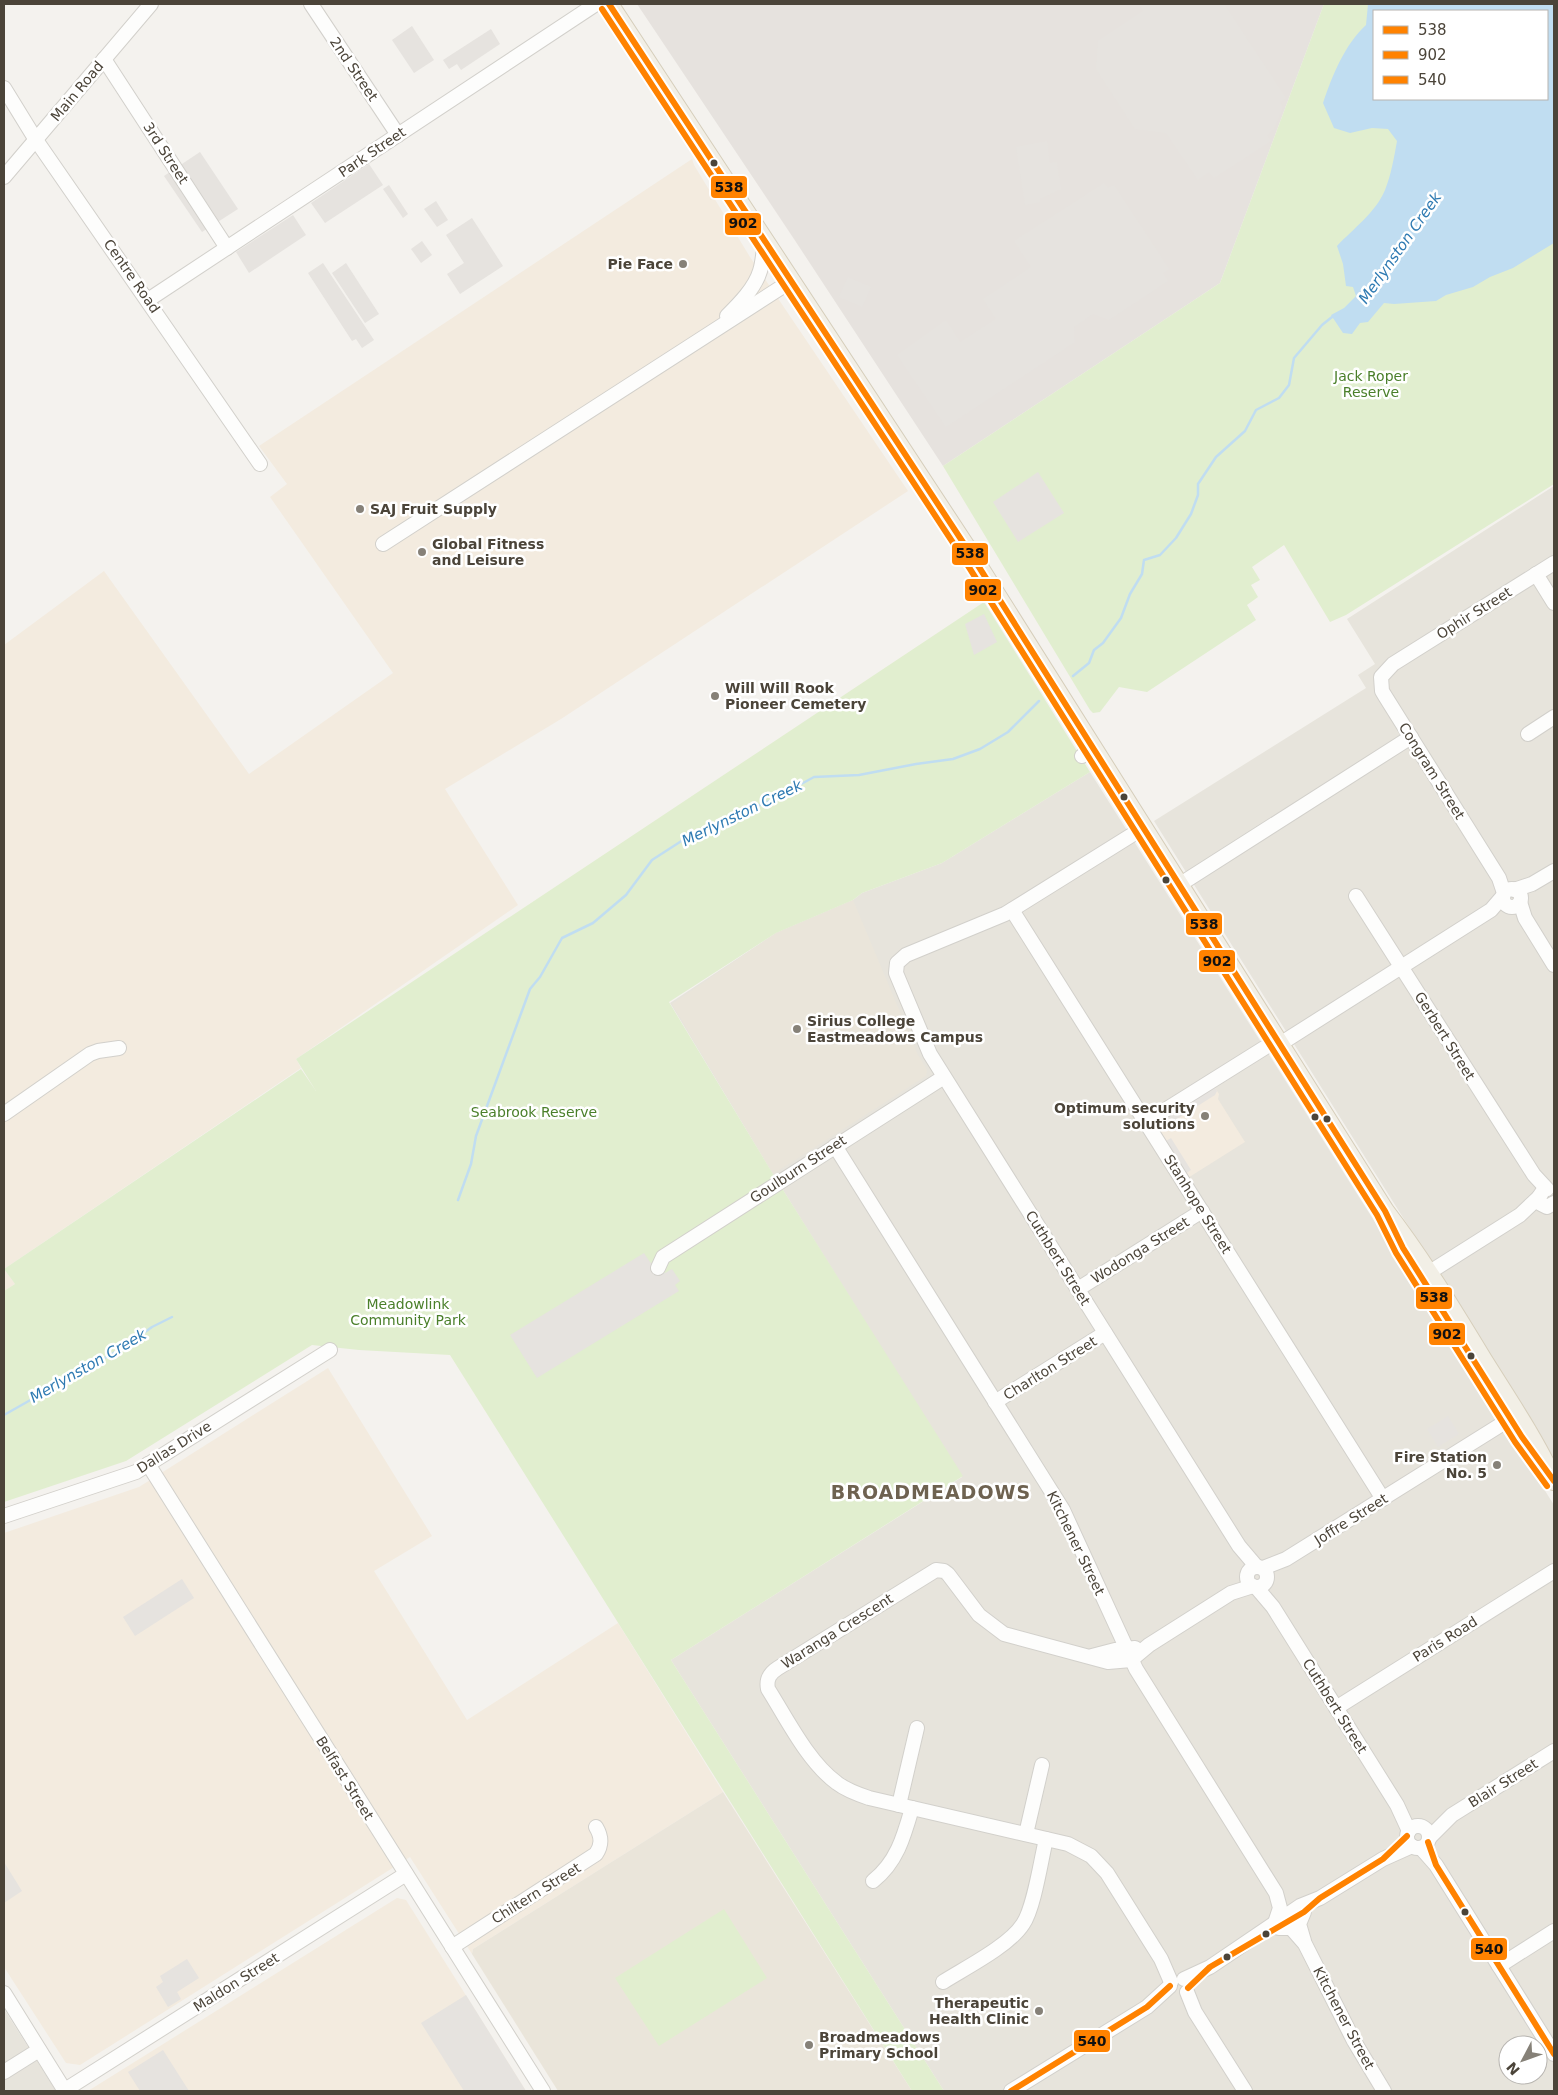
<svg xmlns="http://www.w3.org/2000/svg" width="1558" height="2095" font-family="'DejaVu Sans',sans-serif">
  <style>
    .residential { fill: #e7e4dc; fill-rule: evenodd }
    .commercial { fill: #f3ebdf }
    .industrial { fill: #e6e2de }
    .education { fill: #eae5da }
    .green { fill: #e1eecf; fill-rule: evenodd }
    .parking { fill: #e6e3df }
    .water { fill: #c0ddf1; fill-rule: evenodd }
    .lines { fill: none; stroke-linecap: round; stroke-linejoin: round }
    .stream { stroke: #c0ddf1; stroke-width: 2.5 }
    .minor-casing { stroke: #d2d0cb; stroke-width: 16 }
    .major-casing { stroke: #d6cebb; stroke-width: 20 }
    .minor { stroke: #fdfdfc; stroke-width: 14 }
    .major { stroke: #f2efe6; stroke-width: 18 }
    .bus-1-casing { stroke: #fff; stroke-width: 10 }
    .bus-2-casing { stroke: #fff; stroke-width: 10 }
    .bus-3-casing { stroke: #fff; stroke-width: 10 }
    .bus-1 { stroke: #ff8200; stroke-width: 6 }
    .bus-2 { stroke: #ff8200; stroke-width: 6 }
    .bus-3 { stroke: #ff8200; stroke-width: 6 }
    .bus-dot { fill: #4b4439; stroke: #fff; stroke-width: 2 }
    .poi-dot { fill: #868178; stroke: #fff; stroke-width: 2 }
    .labels { text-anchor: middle; stroke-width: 5; stroke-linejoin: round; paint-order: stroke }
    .street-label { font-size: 14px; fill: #4b4439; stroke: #fff }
    .poi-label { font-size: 14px; font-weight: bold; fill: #4b4439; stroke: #fff; text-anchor: start }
    .park-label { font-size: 14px; fill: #4a7f2a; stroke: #fff }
    .water-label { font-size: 15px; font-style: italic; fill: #2e7ab2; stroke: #fff }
    .district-label { font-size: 19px; font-weight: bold; letter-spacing: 1px; fill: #6e6250; stroke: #fff }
    .line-badge { stroke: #fff; stroke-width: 2 }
    .pale-badge-label { font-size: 14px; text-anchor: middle; font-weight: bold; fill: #111 }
  </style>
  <rect width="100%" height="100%" fill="#f4f2ee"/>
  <g class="residential">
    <polygon points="1554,486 1554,1458 1154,821 1366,688 1358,675 1375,664 1347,619"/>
    <path d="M1090 772 1554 1505V2091H944L671 1660 962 1477 773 1174 670 1003 776 933 853 900 862 893 942 863ZM1508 2045H1538V2075H1508Z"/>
    <polygon points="4,2009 56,2091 4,2091"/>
  </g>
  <g class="commercial">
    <polygon points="692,159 694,165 750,257 908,491 561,719 445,789 518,905 296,1059 301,1068 4,1269 15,1284 4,1291 4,645 104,571 249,774 393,673 270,497 287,484 259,446"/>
    <polygon points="1211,1081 1219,1094 1218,1099 1245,1142 1183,1181 1146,1122"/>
    <polygon points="328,1368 432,1536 374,1571 467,1720 618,1623 723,1792 473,1949 472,1954 410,1857 80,2065 66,2063 4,1967 4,1533 139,1487"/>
    <polygon points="397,1898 406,1900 526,2091 88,2091"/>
  </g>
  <polygon class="industrial" points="637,4 1324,4 1220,283 943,466 794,239"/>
  <g class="education">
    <polygon points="853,900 918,1055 927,1070 926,1076 773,1174 672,1004 776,933"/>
    <polygon points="723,1792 912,2091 558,2091 472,1954 473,1949"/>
  </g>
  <g class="green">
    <path d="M1324 4H1554V484L1346 615 1330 622 1284 545 1252 567 1260 580 1251 585 1258 597 1247 605 1256 620 1147 692 1119 687 1100 712 1093 713 1090 710 943 466 1220 283ZM1374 11H1547V99H1374Z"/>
    <polygon points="984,602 1090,772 942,863 862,893 853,900 776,933 669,1002 773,1174 963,1476 671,1660 944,2091 912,2091 450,1355 359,1350 312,1345 126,1461 4,1502 4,1291 15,1284 4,1269 301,1069 316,1091 296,1059"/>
    <polygon points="724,1909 767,1978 659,2046 615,1978"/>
  </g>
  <g class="parking">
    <polygon points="1139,4 1224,4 1286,98 1280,102 1283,107 1274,129 1267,135 1271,141 1214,178 1209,172 1198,180 1166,133 1135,129 1096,69 1098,41 1143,11"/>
    <polygon points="412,26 434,60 414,73 392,40"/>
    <polygon points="491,29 500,44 461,70 457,64 449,69 443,60"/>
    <polygon points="1047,141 1050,163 1057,162 1061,189 1040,199 1041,202 1025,205 1016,147"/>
    <polygon points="200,152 238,209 202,232 164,176"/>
    <polygon points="369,164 383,185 325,223 311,203"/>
    <polygon points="1104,183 1108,188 1114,185 1169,269 1163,273 1168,281 1109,320 1093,314 1074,327 1075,342 946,427 897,355 946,320 960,342 996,319 983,299 1031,267 1014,241"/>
    <polygon points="389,185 408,214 403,218 383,189"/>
    <polygon points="436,201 448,220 437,227 424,209"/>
    <polygon points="293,215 306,235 249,273 236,252"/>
    <polygon points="472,218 503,266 460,294 447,274 464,263 446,235"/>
    <polygon points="422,241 432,255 421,263 411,249"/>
    <polygon points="323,263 374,340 362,348 356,339 352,341 308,273"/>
    <polygon points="346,263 379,314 365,323 332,273"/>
    <polygon points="848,277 871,287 862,307 839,297"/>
    <polygon points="1038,472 1064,513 1018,542 993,502"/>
    <polygon points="984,614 997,642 974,655 965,624"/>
    <polygon points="1214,1086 1217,1091 1215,1095 1169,1124 1165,1117"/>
    <polygon points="1171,1138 1191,1170 1185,1174 1164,1142"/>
    <polygon points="644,1253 650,1262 665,1273 672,1269 680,1281 675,1285 679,1291 537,1378 510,1335"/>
    <polygon points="1448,1416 1459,1434 1438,1447 1427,1429"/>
    <polygon points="182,1579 194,1598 135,1636 123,1617"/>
    <polygon points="4,1862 22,1891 4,1903"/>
    <polygon points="187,1959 199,1978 177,1992 181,1999 168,2007 156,1987 163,1982 160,1976"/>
    <polygon points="466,1995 526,2091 464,2091 421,2023"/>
    <polygon points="163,2050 189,2091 140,2091 128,2072"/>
  </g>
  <path class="water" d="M1368 4H1554V243L1513 268 1490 277 1473 287 1446 295 1436 301 1394 304 1384 303 1368 322 1360 323 1352 334 1343 333 1331 315 1344 308 1356 296 1353 287 1346 286 1343 264 1337 246C1353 229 1376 212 1385 190 1391 175 1394 158 1397 141L1388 129 1372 128 1350 133 1334 128 1323 103C1332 76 1345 44 1366 25ZM1374 11H1547V99H1374Z"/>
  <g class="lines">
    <g class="stream">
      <polyline points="1073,676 1089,663 1094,650 1103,643 1121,618 1130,594 1142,574 1144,560 1160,555 1176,538 1191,514 1198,495 1198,484 1216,457 1245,431 1256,410 1279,398 1289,385 1294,358 1322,325 1332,317 1335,317"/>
      <polyline points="458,1200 471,1164 476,1136 530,989 540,977 562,938 593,923 626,895 652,860 697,831 772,800 814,777 859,775 916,764 953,759 980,749 1008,732 1039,701"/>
      <polyline points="4,1415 124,1347 152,1327 172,1317"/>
    </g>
    <defs>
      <g id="minor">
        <polyline points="311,4 398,135"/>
        <polyline points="104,59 227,248"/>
        <polyline points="4,88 36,140 260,464"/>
        <polyline points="4,177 151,4"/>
        <polyline points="148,300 596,4"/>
        <path d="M727 316C739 304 755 288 760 271 763 262 763 252 765 242"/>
        <polyline points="383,544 791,281"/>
        <polyline points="1536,574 1554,603"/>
        <polyline points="1528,734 1554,717"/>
        <polyline points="1082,756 1094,749"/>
        <polyline points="1143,828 1005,914 906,955 897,963 896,973 930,1054 1239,1546 1256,1566"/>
        <polyline points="1179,885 1411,737"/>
        <circle cx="1512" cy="898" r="9"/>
        <polyline points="1514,890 1532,884 1554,871"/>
        <polyline points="1504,893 1499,878 1385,696 1382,691 1381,677 1393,664 1554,563"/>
        <polyline points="1356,896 1534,1175 1547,1189"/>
        <polyline points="1520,902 1525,918 1554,965"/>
        <polyline points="1012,910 1383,1499"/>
        <polyline points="1280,1044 1491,910 1503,896"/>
        <polyline points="4,1114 90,1054 98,1051 119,1048"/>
        <polyline points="1146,1122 1277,1040"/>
        <polyline points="835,1146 1063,1510 1136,1669 1276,1893 1280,1908 1275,1923"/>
        <polyline points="1543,1191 1539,1197 1541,1204 1547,1207 1554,1203"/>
        <polyline points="658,1268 663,1257 944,1077"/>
        <polyline points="1422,1277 1520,1215 1539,1197"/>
        <polyline points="1078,1289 1202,1211"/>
        <polyline points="995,1402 1105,1333"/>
        <polyline points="148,1464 543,2091"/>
        <polyline points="4,1516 136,1472 330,1350"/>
        <circle cx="1257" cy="1577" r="10"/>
        <polyline points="1263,1568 1286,1559 1518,1414"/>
        <polyline points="1256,1587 1273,1607 1397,1805 1409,1831"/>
        <polyline points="1092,1656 1115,1650 1135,1648"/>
        <polyline points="1336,1708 1554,1571"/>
        <polyline points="899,1805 917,1728"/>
        <circle cx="1418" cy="1837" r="11"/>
        <polyline points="1026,1834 1042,1765"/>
        <polyline points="1429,1838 1452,1815 1554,1751"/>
        <polyline points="1421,1848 1436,1865 1554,2054"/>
        <path d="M873 1881C897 1862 904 1836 912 1808"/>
        <polyline points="1279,1928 1291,1928 1305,1944 1354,2041 1384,2091"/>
        <polyline points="1304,1941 1299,1924 1304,1912"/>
        <path d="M452 1947 596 1854C602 1845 602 1837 596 1827"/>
        <polyline points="1499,1966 1554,1931"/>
        <polyline points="1184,1979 1210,1967 1300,1906 1320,1898 1383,1859 1412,1846"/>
        <path d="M943 1982C965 1968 1009 1946 1023 1924 1034 1908 1041 1860 1046 1839"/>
        <path d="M1171 1982 1161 1959 1107 1873 1091 1856 1068 1844 869 1798C857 1794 846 1790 837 1783 808 1762 787 1719 768 1689 766 1679 770 1673 778 1668L936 1570 944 1571 948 1574 979 1615 1004 1634 1108 1662 1131 1660 1149 1645 1231 1593 1253 1586"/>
        <polyline points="1187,1992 1195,2012 1245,2091"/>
        <polyline points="4,1993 65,2091"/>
        <polyline points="4,2072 39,2050"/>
        <polyline points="65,2090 406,1874"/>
        <polyline points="1011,2091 1147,2007 1170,1986"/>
      </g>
      <path id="major" d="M609 4 972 556 1385 1211C1421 1258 1452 1309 1483 1360 1508 1400 1534 1438 1554 1481"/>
    </defs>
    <use href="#minor" class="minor-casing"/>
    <use href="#major" class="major-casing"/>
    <use href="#minor" class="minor"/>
    <use href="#major" class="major"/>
    <defs>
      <polyline id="bus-1" points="609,4 972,556 1385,1211 1403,1248 1522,1437 1554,1481"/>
      <polyline id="bus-2" points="602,9 965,561 1377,1215 1396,1253 1515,1442 1547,1486"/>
      <g id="bus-3">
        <polyline points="1428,1842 1436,1865 1554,2054"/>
        <polyline points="1188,1988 1210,1967 1304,1912 1320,1898 1383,1859 1407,1836"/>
        <polyline points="1011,2091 1147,2007 1170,1986"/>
      </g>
    </defs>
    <use href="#bus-1" class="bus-1-casing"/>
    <use href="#bus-2" class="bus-2-casing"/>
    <use href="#bus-3" class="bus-3-casing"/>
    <use href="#bus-1" class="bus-1"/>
    <use href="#bus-2" class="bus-2"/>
    <use href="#bus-3" class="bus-3"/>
  </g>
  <g class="bus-dot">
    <circle cx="714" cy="163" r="4.5"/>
    <circle cx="1124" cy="797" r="4.5"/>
    <circle cx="1166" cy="880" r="4.5"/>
    <circle cx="1315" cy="1117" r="4.5"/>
    <circle cx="1327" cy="1119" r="4.5"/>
    <circle cx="1471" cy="1356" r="4.5"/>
    <circle cx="1465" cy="1912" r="4.5"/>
    <circle cx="1266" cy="1934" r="4.5"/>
    <circle cx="1227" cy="1957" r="4.5"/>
  </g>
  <g class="poi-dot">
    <circle cx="683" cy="264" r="5"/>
    <circle cx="360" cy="509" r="5"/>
    <circle cx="422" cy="552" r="5"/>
    <circle cx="715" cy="696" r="5"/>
    <circle cx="797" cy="1029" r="5"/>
    <circle cx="1205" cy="1116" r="5"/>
    <circle cx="1497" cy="1465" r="5"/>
    <circle cx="1039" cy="2011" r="5"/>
    <circle cx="809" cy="2045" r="5"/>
  </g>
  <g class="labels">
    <g class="street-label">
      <text transform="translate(354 69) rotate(56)" y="5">2nd Street</text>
      <text transform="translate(77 91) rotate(-50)" y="5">Main Road</text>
      <text transform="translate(372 152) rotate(-34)" y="5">Park Street</text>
      <text transform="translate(166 153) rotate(57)" y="5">3rd Street</text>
      <text transform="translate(132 276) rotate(55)" y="5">Centre Road</text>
      <text transform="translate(1474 613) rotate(-32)" y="5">Ophir Street</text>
      <text transform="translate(1432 771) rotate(58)" y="5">Congram Street</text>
      <text transform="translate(1445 1036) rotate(58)" y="5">Gerbert Street</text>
      <text transform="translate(798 1169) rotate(-33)" y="5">Goulburn Street</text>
      <text transform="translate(1198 1204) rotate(58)" y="5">Stanhope Street</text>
      <text transform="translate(1140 1250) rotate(-32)" y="5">Wodonga Street</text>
      <text transform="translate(1058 1258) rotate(58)" y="5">Cuthbert Street</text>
      <text transform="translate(1050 1368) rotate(-32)" y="5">Charlton Street</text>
      <text transform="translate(174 1447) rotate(-32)" y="5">Dallas Drive</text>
      <text transform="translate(1351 1519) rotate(-32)" y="5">Joffre Street</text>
      <text transform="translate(1076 1543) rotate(64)" y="5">Kitchener Street</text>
      <text transform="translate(837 1631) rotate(-32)" y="5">Waranga Crescent</text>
      <text transform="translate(1445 1639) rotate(-32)" y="5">Paris Road</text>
      <text transform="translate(1335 1706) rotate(58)" y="5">Cuthbert Street</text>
      <text transform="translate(345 1778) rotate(58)" y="5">Belfast Street</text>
      <text transform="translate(1503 1783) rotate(-32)" y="5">Blair Street</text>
      <text transform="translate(536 1893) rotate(-32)" y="5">Chiltern Street</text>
      <text transform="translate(236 1982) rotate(-32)" y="5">Maldon Street</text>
      <text transform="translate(1344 2018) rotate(62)" y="5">Kitchener Street</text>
    </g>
    <g class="poi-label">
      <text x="673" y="269" text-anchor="end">Pie Face</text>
      <text x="370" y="514">SAJ Fruit Supply</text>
      <text x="432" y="549">Global Fitness<tspan x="432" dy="16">and Leisure</tspan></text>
      <text x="725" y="693">Will Will Rook<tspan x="725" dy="16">Pioneer Cemetery</tspan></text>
      <text x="807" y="1026">Sirius College<tspan x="807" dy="16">Eastmeadows Campus</tspan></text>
      <text x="1195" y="1113" text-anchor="end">Optimum security<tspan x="1195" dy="16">solutions</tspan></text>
      <text x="1487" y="1462" text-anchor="end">Fire Station<tspan x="1487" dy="16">No. 5</tspan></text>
      <text x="1029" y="2008" text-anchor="end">Therapeutic<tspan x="1029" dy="16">Health Clinic</tspan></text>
      <text x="819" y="2042">Broadmeadows<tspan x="819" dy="16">Primary School</tspan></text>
    </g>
    <g class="park-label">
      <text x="1371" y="381">Jack Roper<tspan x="1371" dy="16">Reserve</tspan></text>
      <text x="534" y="1117">Seabrook Reserve</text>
      <text x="408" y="1309">Meadowlink<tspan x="408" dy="16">Community Park</tspan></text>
    </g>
    <g class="water-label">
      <text transform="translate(1400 248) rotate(-55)" y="5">Merlynston Creek</text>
      <text transform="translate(742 813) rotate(-26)" y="5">Merlynston Creek</text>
      <text transform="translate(88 1366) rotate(-30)" y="5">Merlynston Creek</text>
    </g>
    <g class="district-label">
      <text x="931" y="1499">BROADMEADOWS</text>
    </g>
  </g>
  <g class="line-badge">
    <rect x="710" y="175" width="38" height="24" rx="5" fill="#ff8200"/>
    <rect x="724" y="212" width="38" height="24" rx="5" fill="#ff8200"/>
    <rect x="951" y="542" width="38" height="24" rx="5" fill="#ff8200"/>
    <rect x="964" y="578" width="38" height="24" rx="5" fill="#ff8200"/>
    <rect x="1185" y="912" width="38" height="24" rx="5" fill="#ff8200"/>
    <rect x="1198" y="949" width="38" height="24" rx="5" fill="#ff8200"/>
    <rect x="1415" y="1286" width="38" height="24" rx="5" fill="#ff8200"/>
    <rect x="1428" y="1322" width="38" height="24" rx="5" fill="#ff8200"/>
    <rect x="1470" y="1937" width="38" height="24" rx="5" fill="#ff8200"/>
    <rect x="1073" y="2029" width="38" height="24" rx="5" fill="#ff8200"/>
  </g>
  <g class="pale-badge-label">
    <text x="729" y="192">538</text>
    <text x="743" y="228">902</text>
    <text x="970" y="558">538</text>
    <text x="983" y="595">902</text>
    <text x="1204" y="929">538</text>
    <text x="1217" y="966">902</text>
    <text x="1434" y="1302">538</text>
    <text x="1447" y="1339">902</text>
    <text x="1489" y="1954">540</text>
    <text x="1092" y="2046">540</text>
  </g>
  <rect width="1558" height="2095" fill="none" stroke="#4b4439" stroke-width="10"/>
  <rect x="1373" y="10" width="175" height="90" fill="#ffffff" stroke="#b7b4b0"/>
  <rect x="1383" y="26" width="25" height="8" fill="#ff8200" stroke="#b7b4b0"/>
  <text x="1418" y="35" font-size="15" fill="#4b4439">538</text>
  <rect x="1383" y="51" width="25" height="8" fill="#ff8200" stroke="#b7b4b0"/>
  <text x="1418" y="60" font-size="15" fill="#4b4439">902</text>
  <rect x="1383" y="76" width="25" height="8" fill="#ff8200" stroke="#b7b4b0"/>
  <text x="1418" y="85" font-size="15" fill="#4b4439">540</text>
  <g transform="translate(1523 2060) rotate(229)"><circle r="24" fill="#ffffff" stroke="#b7b4b0"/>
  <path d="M0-4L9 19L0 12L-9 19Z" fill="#868178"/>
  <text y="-8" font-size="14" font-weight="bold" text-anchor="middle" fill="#4b4439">N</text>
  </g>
</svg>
